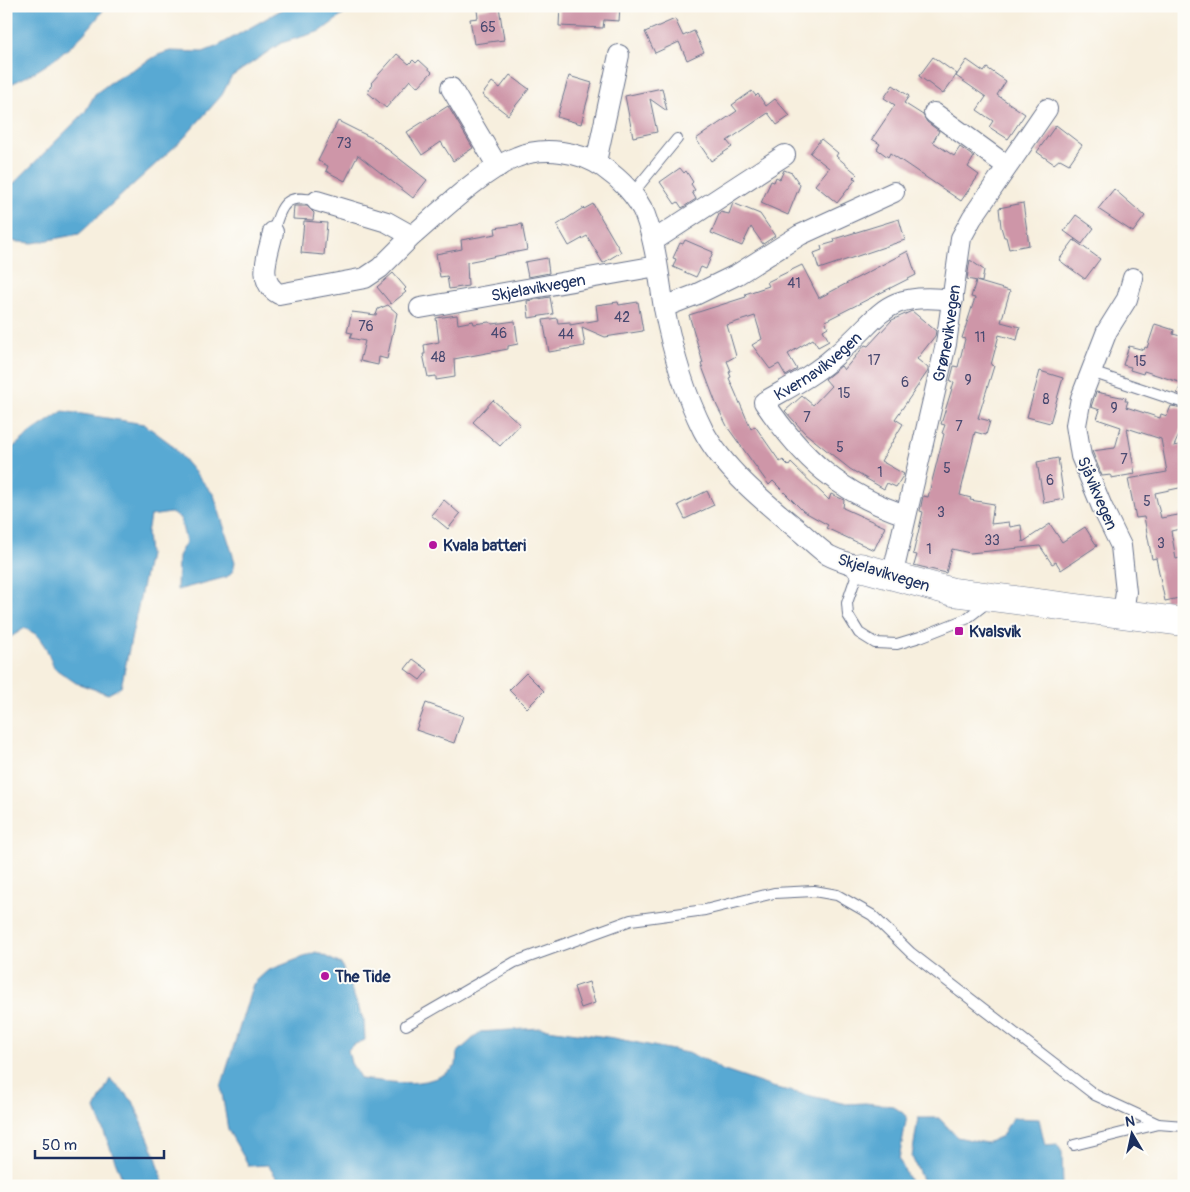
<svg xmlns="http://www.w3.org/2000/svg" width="1190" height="1192" font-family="Pangolin,sans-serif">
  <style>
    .water { fill: #59a9d3; stroke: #3a6c98 }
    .building { fill: #ce96a8 }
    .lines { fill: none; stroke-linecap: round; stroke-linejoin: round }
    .service-casing { stroke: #68728b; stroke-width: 12 }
    .minor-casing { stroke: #68728b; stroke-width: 22 }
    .secondary-casing { stroke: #68728b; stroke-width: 29 }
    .service { stroke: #fff; stroke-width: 10 }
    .minor { stroke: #fff; stroke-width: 20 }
    .secondary { stroke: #fff; stroke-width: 28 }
    .poi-dot { fill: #b5179e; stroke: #fdfcf7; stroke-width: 2 }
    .labels { text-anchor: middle; stroke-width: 4; stroke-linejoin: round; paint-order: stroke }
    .number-label { font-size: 14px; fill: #484970 }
    .street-label { font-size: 16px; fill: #1b2f5e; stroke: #fdfcf7 }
    .poi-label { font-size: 16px; font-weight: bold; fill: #1b2f5e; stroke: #fdfcf7; text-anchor: start }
  </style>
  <rect width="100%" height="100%" fill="#fdfcf7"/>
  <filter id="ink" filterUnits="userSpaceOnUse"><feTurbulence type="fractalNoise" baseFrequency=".02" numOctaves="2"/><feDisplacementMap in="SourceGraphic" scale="10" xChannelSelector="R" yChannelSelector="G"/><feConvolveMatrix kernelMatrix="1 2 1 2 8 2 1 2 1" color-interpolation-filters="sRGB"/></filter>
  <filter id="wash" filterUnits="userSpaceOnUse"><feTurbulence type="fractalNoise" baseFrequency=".0096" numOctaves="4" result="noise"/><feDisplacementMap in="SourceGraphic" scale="20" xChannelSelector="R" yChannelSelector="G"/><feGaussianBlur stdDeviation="1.12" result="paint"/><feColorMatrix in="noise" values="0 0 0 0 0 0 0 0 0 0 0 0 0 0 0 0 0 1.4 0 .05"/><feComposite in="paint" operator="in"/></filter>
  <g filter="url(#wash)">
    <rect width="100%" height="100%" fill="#f7efde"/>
    <g class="water">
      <path d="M6 6H106C81 43 47 69 6 86Z"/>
      <polygon points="288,6 355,6 321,31 281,43 231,77 222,95 182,140 79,234 33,243 8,241 6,191 85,112 95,94 111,82 158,55 170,51 203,52 218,46"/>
      <polygon points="63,411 144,424 171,444 214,495 235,562 233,571 227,577 177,590 178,556 186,542 180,518 171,513 150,516 147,533 149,555 121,687 108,694 76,683 54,668 46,648 37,635 25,628 6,640 6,453 33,431"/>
      <path d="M316 952 341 964 364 1021 365 1040 353 1045 348 1050 351 1063 361 1079C394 1082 429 1090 456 1066L457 1053 480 1032 540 1028 614 1038 687 1053 708 1061 722 1070 772 1087 846 1104 865 1103 893 1106 907 1116 899 1159 912 1186H282L268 1165 249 1166 228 1130 221 1087 253 984 267 971Z"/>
      <polygon points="110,1079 133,1101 156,1157 164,1186 125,1186 95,1109"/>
      <polygon points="918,1118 939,1118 957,1137 986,1143 1002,1136 1012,1118 1039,1119 1045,1145 1057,1144 1062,1152 1063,1186 925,1186 912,1157"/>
    </g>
    <g id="blocks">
      <g class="building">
        <polygon points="499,6 504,40 474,44 470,19 478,18 477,10"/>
        <polygon points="560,6 620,6 619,21 604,20 603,28 559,26"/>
        <polygon points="675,19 683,36 694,31 704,52 687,60 679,42 655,53 645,32"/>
        <polygon points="397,54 409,64 413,60 416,63 419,60 432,72 418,87 410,80 386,108 367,92 373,85 371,83"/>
        <polygon points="933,57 957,74 943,94 919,76"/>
        <polygon points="967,60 984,72 987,68 1006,81 997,95 1025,114 1008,139 989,127 993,121 977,110 986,97 956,76"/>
        <polygon points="510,75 529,89 508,115 482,95 492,82 500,88"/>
        <polygon points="569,76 592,83 581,124 557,117"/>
        <polygon points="893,85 909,96 904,103 923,115 927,122 939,131 933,142 954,156 960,147 974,157 968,167 979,175 961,201 890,153 888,157 877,149 880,144 872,139 895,105 884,98"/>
        <polygon points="662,88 667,111 650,99 657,132 633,137 625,96"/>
        <polygon points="752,91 756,96 758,94 766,106 775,99 790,116 777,125 768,113 727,141 732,147 711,161 696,139 737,111 732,105"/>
        <polygon points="448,106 473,148 453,161 441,142 422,155 407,132"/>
        <polygon points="338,121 374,139 427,180 413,198 358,155 345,181 326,171 328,166 318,161"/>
        <polygon points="1056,125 1082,145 1069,164 1060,159 1054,164 1037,152"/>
        <polygon points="821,139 838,153 836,156 857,174 853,178 856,179 837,203 815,185 829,168 810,153"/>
        <polygon points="680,168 684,173 686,171 693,182 691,184 695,190 692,192 696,199 682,208 678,202 675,204 660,182"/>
        <polygon points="784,170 792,173 800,185 788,215 761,203 771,181 774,182 776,177 780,179"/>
        <polygon points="1114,189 1145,216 1133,232 1098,209"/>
        <polygon points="733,203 760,214 775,236 763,244 751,227 742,246 711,233 720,212 729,214"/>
        <polygon points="1023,203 1029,245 1009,249 1006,237 1004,237 1001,227 999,208"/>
        <polygon points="593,204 621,252 603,263 587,236 569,246 557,225 583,208 584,209"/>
        <polygon points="294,206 307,206 314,213 313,220 293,219"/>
        <polygon points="1076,215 1094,228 1082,244 1064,231"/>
        <polygon points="899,219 905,240 819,269 814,253 822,250 821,246 835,242 834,239"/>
        <polygon points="304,221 327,223 324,255 301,253"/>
        <polygon points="522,224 527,250 467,262 468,286 449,289 447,276 440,277 436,254 462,249 461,240 496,234 495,228"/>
        <polygon points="685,240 713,252 706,269 701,267 696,277 673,267 676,259 673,258 680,243 683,244"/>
        <polygon points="1074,240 1100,259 1085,279 1059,260"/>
        <polygon points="908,251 916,275 825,321 828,327 823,330 829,341 818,347 813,339 788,354 797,369 786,376 779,364 770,369 752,345 762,339 755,316 727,325 736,356 727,361 731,371 729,372 731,377 729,378 751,429 755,426 780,462 783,460 789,466 791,463 829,500 831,494 844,500 843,508 885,527 874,550 826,528 828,525 803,511 773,481 769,485 728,428 717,406 701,364 703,363 689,315 746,297 745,294 769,286 767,282 802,265 819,298"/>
        <polygon points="547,258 549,273 528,277 525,262"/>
        <polygon points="970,260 984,270 982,282 967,279"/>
        <polygon points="393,273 406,288 404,290 406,292 391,304 377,287"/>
        <polygon points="976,281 1010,291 1001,322 1020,327 1017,340 999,335 991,365 994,366 978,418 990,421 986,435 975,432 960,495 971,498 970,500 994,504 991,524 1009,522 1010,527 1021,525 1023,542 1050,524 1062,542 1085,527 1097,546 1061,570 1056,562 1052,564 1040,546 970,553 952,549 946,573 914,565 917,555 913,554 923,512 920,511 923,496 928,497 944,434 942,433 945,425 941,424 954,382 950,381 954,366 958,367 965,339 962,338 975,298 971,297"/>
        <polygon points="550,297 553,314 529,318 527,301"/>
        <polygon points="618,302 619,305 638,302 643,331 605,337 582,327 585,346 549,352 543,320 557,318 558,323 570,322 570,325 598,320 596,305"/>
        <polygon points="388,305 397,313 387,359 379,357 378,365 360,361 365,341 350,338 352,333 347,332 352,312 376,315 378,309"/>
        <polygon points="912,311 936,331 935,336 917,359 928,368 928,371 895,419 903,424 881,461 904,474 896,487 887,483 884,489 850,469 805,433 785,411 802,396 813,405 831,386 825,379 841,366 844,370 865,345 868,346 892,320"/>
        <polygon points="457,315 458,324 473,321 474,324 489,322 493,324 515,321 518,344 508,346 508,349 454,359 455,377 436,380 436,376 428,377 423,354 425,354 424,345 439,342 436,318"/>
        <polygon points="1155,324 1174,330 1173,334 1184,337 1184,396 1177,393 1182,383 1144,371 1143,374 1130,370 1131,367 1123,365 1129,346 1144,350 1145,347 1147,348"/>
        <polygon points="1040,371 1063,378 1050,423 1027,417"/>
        <polygon points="1096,392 1126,398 1125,401 1128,401 1126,407 1160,418 1161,414 1167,416 1171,406 1184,408 1184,424 1174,446 1184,444 1184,487 1155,493 1161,518 1184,514 1184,528 1171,531 1176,559 1184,557 1184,597 1165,601 1156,558 1152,559 1144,517 1136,518 1128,479 1167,472 1161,439 1127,428 1135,474 1111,478 1111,475 1102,476 1092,451 1115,448 1121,427 1097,419 1100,410 1091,407"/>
        <polygon points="493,400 520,424 500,446 473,422"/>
        <polygon points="1058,458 1064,499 1044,503 1037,462"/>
        <polygon points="707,491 714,505 685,519 678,505"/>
        <polygon points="444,500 460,514 448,529 431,515"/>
        <polygon points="413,659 428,670 420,680 405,669"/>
        <polygon points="526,673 544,691 527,708 509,690"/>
        <polygon points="426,703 463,716 454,743 416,730"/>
        <polygon points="589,982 595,1003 581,1008 574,987"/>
      </g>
    </g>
  </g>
  <g filter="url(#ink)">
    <use href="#blocks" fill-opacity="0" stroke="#68728b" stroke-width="1"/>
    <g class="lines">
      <defs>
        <g id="service">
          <polyline points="632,194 677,139"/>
          <path d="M273 232C282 204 285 193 317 201"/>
          <polyline points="1091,372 1181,402"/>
          <polyline points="859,568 847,603 848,615 859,633 875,643 897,644 920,637 966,619 988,602"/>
          <polyline points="406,1025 515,962 631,920 705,910 774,893 814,891 837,895 872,915 911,953 1095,1095 1158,1124"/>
          <polyline points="1074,1145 1158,1124 1184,1126"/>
        </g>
        <g id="minor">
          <polyline points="451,88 498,167"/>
          <polyline points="934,113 1007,166"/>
          <polyline points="596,162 619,55"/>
          <path d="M273 232C269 253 255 281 279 294L365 278 380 268 412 236 387 222 317 201"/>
          <path d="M412 236C439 213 484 169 517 157 543 146 581 151 604 168 620 179 637 196 645 215 656 245 659 277 664 308 672 349 684 392 703 430 724 470 767 504 802 533 810 540 819 549 828 555 837 560 849 563 860 567"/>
          <polyline points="653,241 785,155"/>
          <polyline points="664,307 695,295 738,274 800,235 894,192"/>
          <path id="s1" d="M420 308 657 266"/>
          <path id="s2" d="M906 515C840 494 802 458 764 402 788 388 814 375 835 356 883 316 881 291 953 300"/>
          <path id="s3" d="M892 577 946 344 961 238 972 218 1047 109"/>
          <polyline points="1123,614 1126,592 1121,546 1102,507 1081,456 1076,425 1081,398 1107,331 1127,299 1133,278"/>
        </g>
        <polyline id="secondary" points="860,567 953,592 1184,622"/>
      </defs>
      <use href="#service" class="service-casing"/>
      <use href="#minor" class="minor-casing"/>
      <use href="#secondary" class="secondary-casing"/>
      <use href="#service" class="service"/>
      <use href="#minor" class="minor"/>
      <use href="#secondary" class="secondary"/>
    </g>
  </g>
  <g class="poi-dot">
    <circle cx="433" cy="545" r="5"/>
    <rect x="954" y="626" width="10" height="10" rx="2.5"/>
    <circle cx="325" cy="976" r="5"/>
  </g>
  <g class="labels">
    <g class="number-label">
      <text x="488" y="32">65</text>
      <text x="344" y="148">73</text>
      <text x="794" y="288">41</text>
      <text x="622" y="322">42</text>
      <text x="366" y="331">76</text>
      <text x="499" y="338">46</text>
      <text x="566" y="339">44</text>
      <text x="980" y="342">11</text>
      <text x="438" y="362">48</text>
      <text x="874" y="365">17</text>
      <text x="1140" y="366">15</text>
      <text x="968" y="385">9</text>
      <text x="905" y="387">6</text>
      <text x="844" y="398">15</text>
      <text x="1046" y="404">8</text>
      <text x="1114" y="413">9</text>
      <text x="807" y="422">7</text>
      <text x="959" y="431">7</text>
      <text x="840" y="452">5</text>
      <text x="1124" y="464">7</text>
      <text x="947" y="473">5</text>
      <text x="880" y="477">1</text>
      <text x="1050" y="485">6</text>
      <text x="1147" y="506">5</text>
      <text x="941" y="517">3</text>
      <text x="992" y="545">33</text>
      <text x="1161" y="548">3</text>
      <text x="929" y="554">1</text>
    </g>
    <g class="street-label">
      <text dy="6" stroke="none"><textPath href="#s1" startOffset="120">Skjelavikvegen</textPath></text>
      <text dy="6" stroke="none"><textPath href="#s3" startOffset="250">Grønevikvegen</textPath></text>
      <text dy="6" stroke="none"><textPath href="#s2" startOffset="250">Kvernavikvegen</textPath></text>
      <text transform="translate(1098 493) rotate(67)" y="6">Sjåvikvegen</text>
      <text transform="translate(884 572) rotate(17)" y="6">Skjelavikvegen</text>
    </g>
    <g class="poi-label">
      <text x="443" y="551">Kvala batteri</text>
      <text x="969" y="637">Kvalsvik</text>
      <text x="335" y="982">The Tide</text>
    </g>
  </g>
  <rect width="1190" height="1192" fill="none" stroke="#fdfcf7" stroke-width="25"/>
  <g transform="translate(1132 1134) rotate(351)" stroke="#fdfcf7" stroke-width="4" paint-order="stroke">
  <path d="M0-4L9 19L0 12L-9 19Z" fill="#1b2f5e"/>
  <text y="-8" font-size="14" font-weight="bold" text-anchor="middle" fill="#1b2f5e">N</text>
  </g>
  <path d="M35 1150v8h129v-8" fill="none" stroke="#1b2f5e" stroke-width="2.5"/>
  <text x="42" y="1150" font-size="15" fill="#1b2f5e" stroke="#fdfcf7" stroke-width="4" paint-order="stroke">50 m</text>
</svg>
